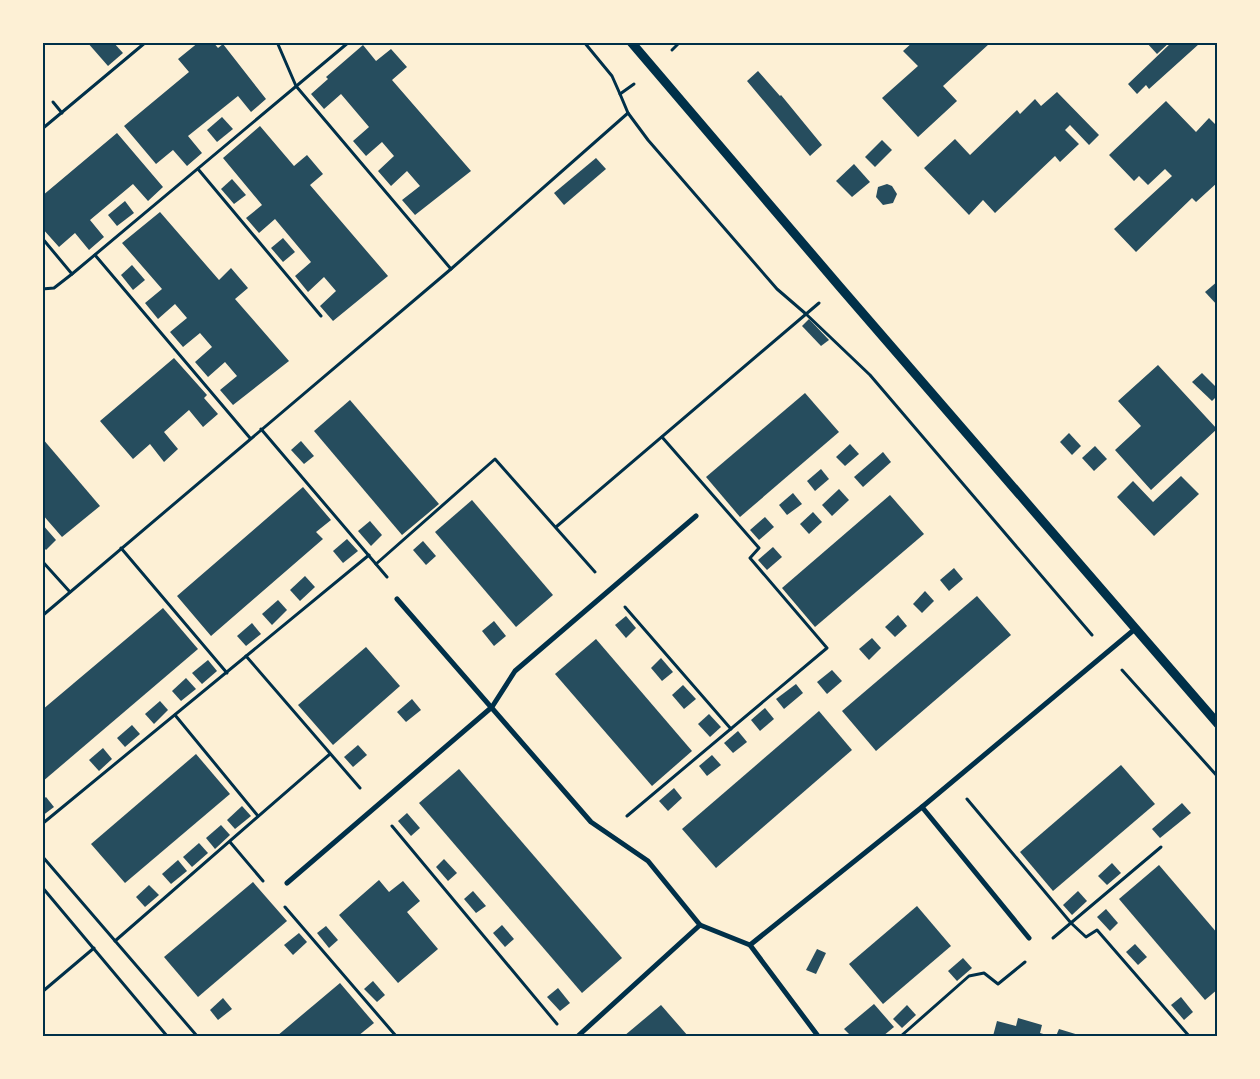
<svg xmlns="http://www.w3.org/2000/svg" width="1260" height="1079" font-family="Lato,sans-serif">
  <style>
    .building { fill: #264d5e }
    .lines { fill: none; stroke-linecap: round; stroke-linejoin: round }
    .path { stroke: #003049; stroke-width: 3 }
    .minor { stroke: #003049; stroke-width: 5 }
    .tertiary { stroke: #003049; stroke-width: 9 }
    .neatline { fill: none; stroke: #003049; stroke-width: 2 }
  </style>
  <rect width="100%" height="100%" fill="#fdf0d5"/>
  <g class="building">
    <polygon points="87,42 113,42 123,53 108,66"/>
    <polygon points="199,42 213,42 218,48 223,44 266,99 251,112 238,96 188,136 202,153 187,166 173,150 156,164 124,126 189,72 178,59"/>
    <polygon points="913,42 987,42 989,44 943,86 957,101 918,137 882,98 918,66 903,51"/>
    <polygon points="1146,42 1170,42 1157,54"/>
    <polygon points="1172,42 1199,44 1149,89 1146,85 1137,94 1128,84"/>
    <polygon points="363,45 376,61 391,49 407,67 392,80 471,171 415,215 402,200 420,186 407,171 391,186 378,171 394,156 382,142 366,156 353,141 369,127 341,94 324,109 311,94 328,79 326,77"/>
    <polygon points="758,71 780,96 781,95 822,145 810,156 747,81"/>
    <polygon points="1057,92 1099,135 1089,145 1070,125 1065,130 1079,144 1060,162 1055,156 995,213 983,200 969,215 924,168 955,139 970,155 1017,110 1020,114 1035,99 1041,106"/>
    <polygon points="1166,101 1196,132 1209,118 1218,127 1218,182 1196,202 1192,198 1136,252 1114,229 1172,176 1165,169 1148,185 1139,176 1134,181 1109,155"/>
    <polygon points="222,117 233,129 217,142 207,130"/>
    <polygon points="260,126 294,166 307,155 323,174 310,185 388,276 333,321 320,306 336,291 324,277 308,292 295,276 311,262 275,219 259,233 246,218 262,205 223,158"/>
    <polygon points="117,133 163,187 148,201 133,184 90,220 104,237 89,250 75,233 59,247 42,228 42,196"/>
    <polygon points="882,140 892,150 875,167 865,157"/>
    <polygon points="596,158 606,169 564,205 554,193"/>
    <polygon points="854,164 870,182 852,197 836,181"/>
    <polygon points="232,179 246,195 234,204 221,189"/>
    <polygon points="887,184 892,186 897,194 893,203 883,205 876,197 878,187"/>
    <polygon points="125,201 134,213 117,226 108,215"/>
    <polygon points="160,212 219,280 231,268 248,288 235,299 289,361 233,405 220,390 237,376 225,362 208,377 195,362 212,347 200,333 183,347 170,332 187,318 175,304 158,319 145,303 162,289 122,243"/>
    <polygon points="283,238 295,252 283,262 271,248"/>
    <polygon points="132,265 145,280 133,290 121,275"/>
    <polygon points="1218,281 1218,306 1205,292"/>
    <polygon points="809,319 829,340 821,346 802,326"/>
    <polygon points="174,358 207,395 204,398 218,414 203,427 189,410 164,432 178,449 164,462 150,444 133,459 100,421"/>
    <polygon points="1158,365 1217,429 1151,490 1115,450 1141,426 1118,401"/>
    <polygon points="1202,373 1218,389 1218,395 1212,401 1192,382"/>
    <polygon points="805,393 839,432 740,517 706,477"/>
    <polygon points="350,400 439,504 402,535 314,431"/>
    <polygon points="1069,433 1081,446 1072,455 1060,442"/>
    <polygon points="42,438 100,506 62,537 42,514"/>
    <polygon points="301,441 314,456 304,464 291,450"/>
    <polygon points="850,444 859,454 845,466 836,457"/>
    <polygon points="1095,446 1107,459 1094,471 1082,458"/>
    <polygon points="883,452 891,462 863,487 854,477"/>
    <polygon points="821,469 829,479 815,491 807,481"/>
    <polygon points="1181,476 1199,494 1154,536 1117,497 1133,481 1153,502"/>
    <polygon points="303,487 331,520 316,532 323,539 211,636 177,596"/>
    <polygon points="839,489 849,500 832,516 822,505"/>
    <polygon points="793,493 802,504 787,515 779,505"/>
    <polygon points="890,495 924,534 815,627 782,588"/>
    <polygon points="472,500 553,595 516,627 435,532"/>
    <polygon points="813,512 822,522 809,534 800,524"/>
    <polygon points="765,517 774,527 759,540 750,530"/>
    <polygon points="370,521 382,535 371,546 358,531"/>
    <polygon points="42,524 56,540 46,550 42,546"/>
    <polygon points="347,539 358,551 343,563 333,551"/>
    <polygon points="423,541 436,556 426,565 413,550"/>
    <polygon points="773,547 782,557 767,570 758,560"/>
    <polygon points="954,568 963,579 949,591 940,580"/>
    <polygon points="305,576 315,587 300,601 290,590"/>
    <polygon points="925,591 934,601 922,613 913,604"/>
    <polygon points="977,596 1011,635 876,751 842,711"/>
    <polygon points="278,600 287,610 272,625 262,614"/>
    <polygon points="163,608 198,649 42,782 42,710"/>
    <polygon points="898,615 907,626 895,637 885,627"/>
    <polygon points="626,616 636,628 626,638 615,625"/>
    <polygon points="494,621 506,636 494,646 482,631"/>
    <polygon points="252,623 261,634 246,646 237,636"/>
    <polygon points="872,638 881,648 869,660 859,649"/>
    <polygon points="596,639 692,751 652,786 555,674"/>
    <polygon points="366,647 400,686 333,745 298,705"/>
    <polygon points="661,658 673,672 662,681 651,668"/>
    <polygon points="208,660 217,671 202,684 192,673"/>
    <polygon points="832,670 842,681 827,694 817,682"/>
    <polygon points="186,678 196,689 181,701 172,691"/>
    <polygon points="796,684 803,693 784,709 776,699"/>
    <polygon points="683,685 696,699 684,709 672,695"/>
    <polygon points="412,699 421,710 406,722 397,712"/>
    <polygon points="160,701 168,710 154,724 145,714"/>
    <polygon points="765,708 774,719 760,731 751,720"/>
    <polygon points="819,711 852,750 716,868 682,829"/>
    <polygon points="709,714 721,727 710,737 698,724"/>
    <polygon points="132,725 140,734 125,747 117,738"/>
    <polygon points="738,731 747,742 733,753 724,743"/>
    <polygon points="358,745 367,755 353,767 344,757"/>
    <polygon points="103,748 112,759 99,771 89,760"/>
    <polygon points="196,754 230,794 125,883 91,844"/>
    <polygon points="712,755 721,765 707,776 699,766"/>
    <polygon points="1121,765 1155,804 1053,891 1020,852"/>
    <polygon points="459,769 622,958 582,993 419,803"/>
    <polygon points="674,788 682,798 668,811 659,801"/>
    <polygon points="46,797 54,807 42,816 42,800"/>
    <polygon points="1182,803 1191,813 1160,838 1152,829"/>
    <polygon points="242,806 251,816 235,829 227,820"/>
    <polygon points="407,813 420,828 411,836 398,821"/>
    <polygon points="221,825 230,835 215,849 206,838"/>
    <polygon points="199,843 208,853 192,867 183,857"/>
    <polygon points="444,859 457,873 448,881 436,867"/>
    <polygon points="178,860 187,871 171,884 162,874"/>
    <polygon points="1112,863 1121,873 1107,885 1098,876"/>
    <polygon points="1159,865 1218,934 1218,989 1205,1000 1119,899"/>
    <polygon points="379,880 389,892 403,881 420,901 407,912 438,949 398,983 339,915"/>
    <polygon points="253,882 287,921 198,997 164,957"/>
    <polygon points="149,885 159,895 145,907 136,897"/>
    <polygon points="473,891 486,906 476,913 464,899"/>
    <polygon points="1078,891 1087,901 1072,915 1063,905"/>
    <polygon points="917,906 951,946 883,1004 849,964"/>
    <polygon points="1106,909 1118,923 1110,931 1097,917"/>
    <polygon points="502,925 514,939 505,947 493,933"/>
    <polygon points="326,926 338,940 329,948 317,933"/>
    <polygon points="299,933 307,942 293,955 284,945"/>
    <polygon points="1135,944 1147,957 1138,965 1126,952"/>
    <polygon points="817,949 826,953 816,974 806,970"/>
    <polygon points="963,958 972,968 957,981 948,971"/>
    <polygon points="373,981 385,995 377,1002 364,989"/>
    <polygon points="340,983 374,1023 358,1036 277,1036"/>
    <polygon points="558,988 570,1003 560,1011 547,997"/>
    <polygon points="1181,997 1193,1012 1184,1020 1171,1005"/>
    <polygon points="223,998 232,1009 218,1020 210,1010"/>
    <polygon points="874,1004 894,1027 883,1036 851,1036 844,1029"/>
    <polygon points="661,1005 688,1036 624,1036"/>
    <polygon points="907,1005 916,1015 902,1028 893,1019"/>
    <polygon points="1018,1018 1042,1025 1040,1033 1050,1036 993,1036 997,1021 1016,1026"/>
    <polygon points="1059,1029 1082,1036 1056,1036"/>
  </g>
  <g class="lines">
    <g class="path">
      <polyline points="277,42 296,86 451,269"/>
      <polyline points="584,42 612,76 620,94"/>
      <polyline points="672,50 680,42"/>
      <polyline points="53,102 62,113"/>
      <polyline points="628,113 648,140 777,289 806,314 870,375 1092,635"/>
      <polyline points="42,129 146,42"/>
      <polyline points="198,169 321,316"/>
      <polyline points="42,238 72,274"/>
      <polyline points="95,255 250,438"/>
      <polyline points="42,289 54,288 72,274 349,42"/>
      <polyline points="261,429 387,577"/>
      <polyline points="556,527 819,303"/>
      <polyline points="121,548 227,673"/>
      <polyline points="42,561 70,592"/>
      <polyline points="376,564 495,459 595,572"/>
      <polyline points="625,607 731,729"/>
      <polyline points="42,616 451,269 628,113 620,94 634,84"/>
      <polyline points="246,656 360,788"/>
      <polyline points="1122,670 1218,777"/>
      <polyline points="175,715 258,816"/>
      <polyline points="967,799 1071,923 1086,937 1097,930 1189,1036"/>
      <polyline points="627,816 827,648 750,558 759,548 662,437"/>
      <polyline points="42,824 369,555"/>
      <polyline points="392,826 557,1024"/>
      <polyline points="230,842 263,881"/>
      <polyline points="42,856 197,1036"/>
      <polyline points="42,887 167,1036"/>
      <polyline points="285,907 396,1036"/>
      <polyline points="1053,938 1161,847"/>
      <polyline points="115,941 330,754"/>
      <polyline points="42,992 94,948"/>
      <polyline points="901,1036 969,976 984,973 998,984 1025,962"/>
    </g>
    <g class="minor">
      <polyline points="397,599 591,822 648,861 700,925 750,945 922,807 1135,629"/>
      <polyline points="922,807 1029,938"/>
      <polyline points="287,883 492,707 515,671 696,516"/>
      <polyline points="750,945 818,1036"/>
      <polyline points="578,1036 700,925"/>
    </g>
    <polyline class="tertiary" points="631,42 840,287 1218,724"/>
  </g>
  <rect width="1260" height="1079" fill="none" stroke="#fdf0d5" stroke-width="88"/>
  <rect x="44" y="44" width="1172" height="991" class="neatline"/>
</svg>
